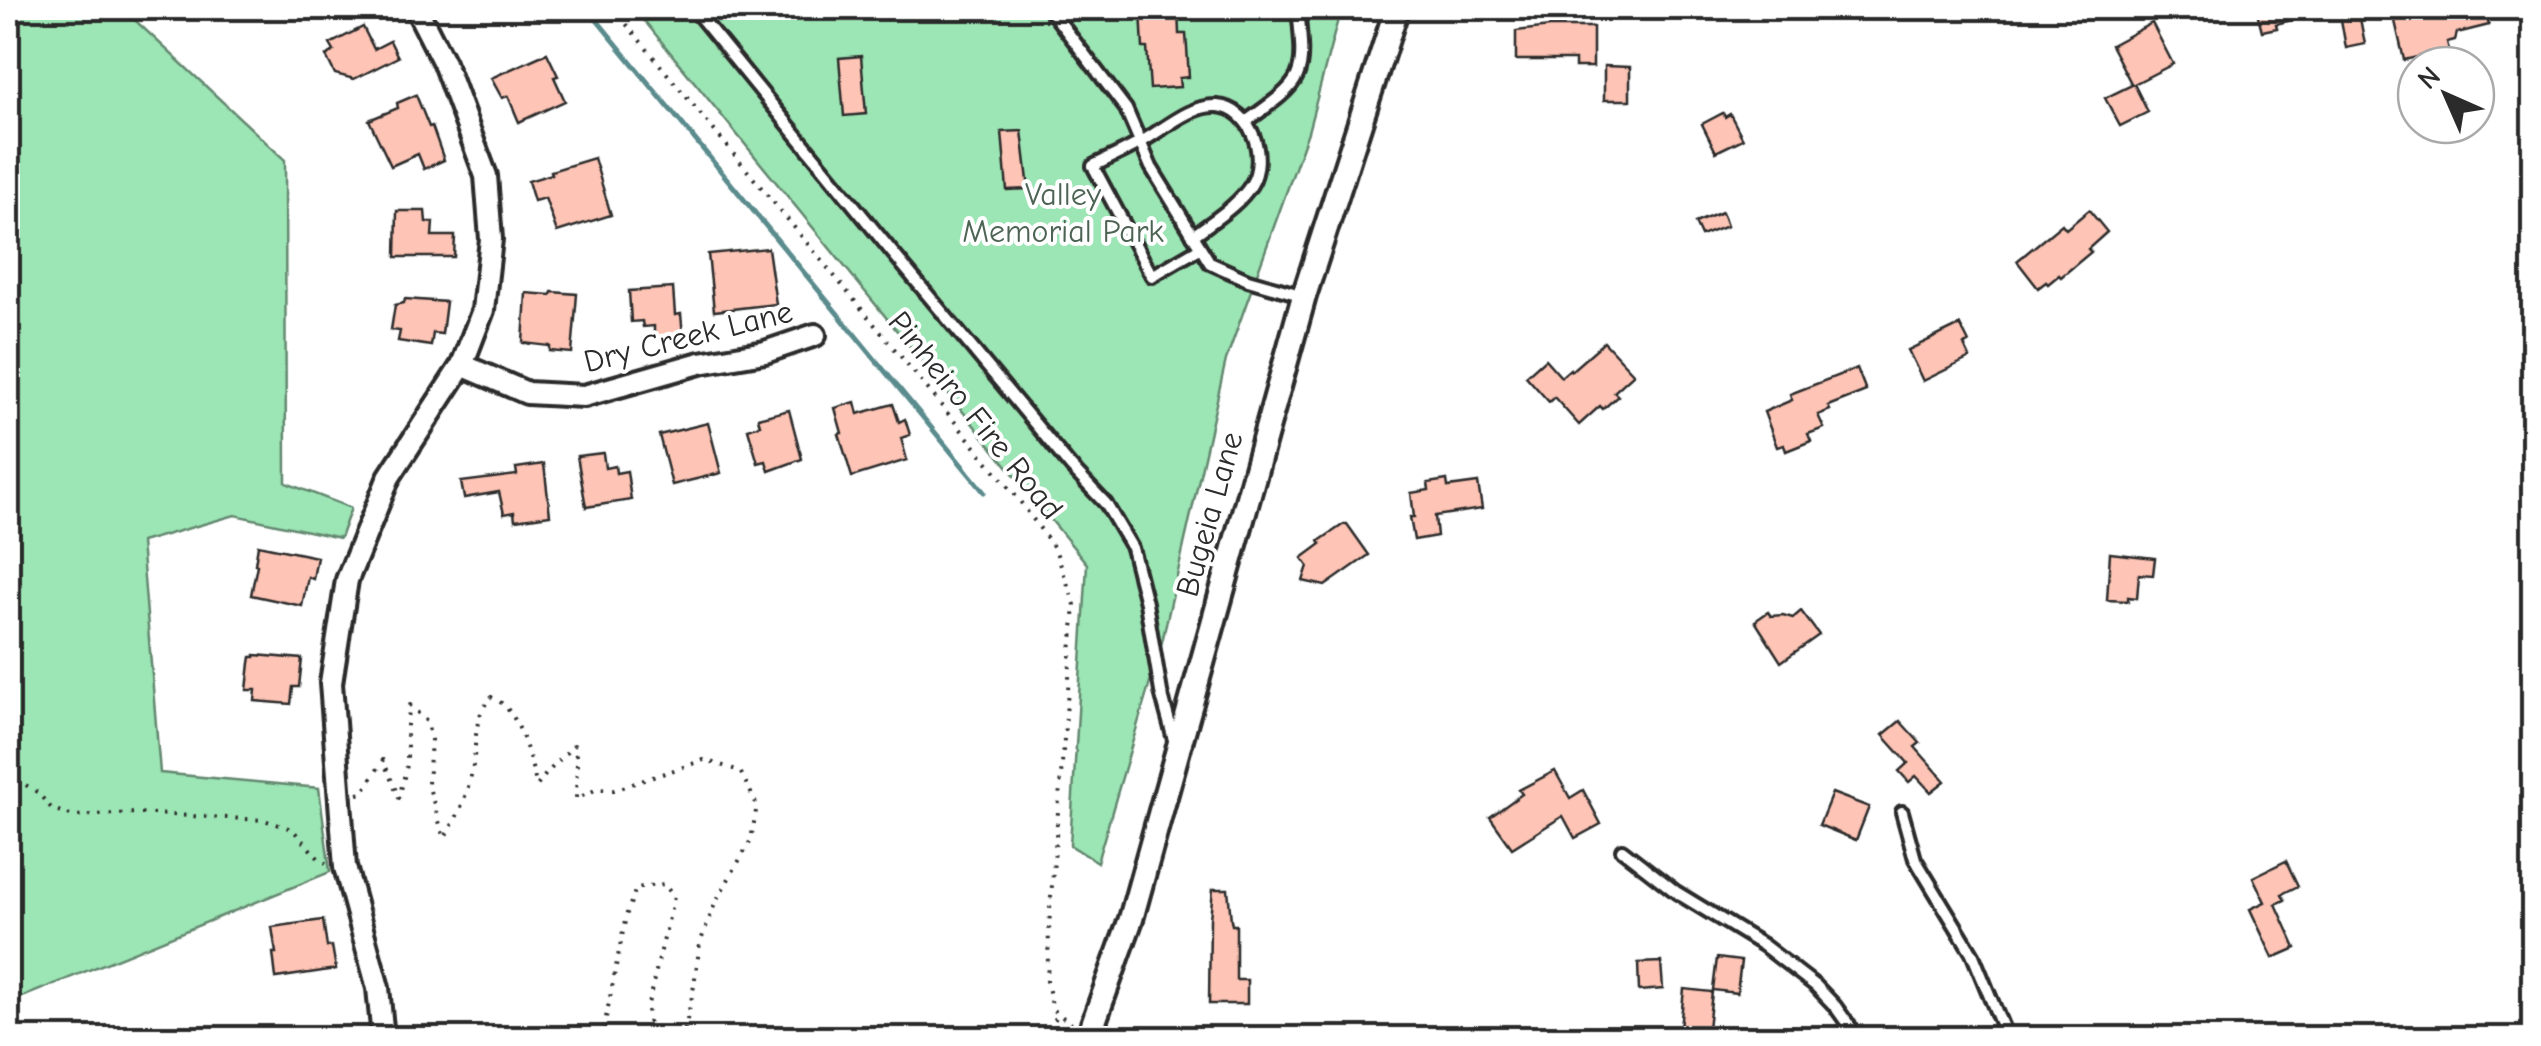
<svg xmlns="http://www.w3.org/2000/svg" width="2541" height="1046" font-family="'Comic Neue',sans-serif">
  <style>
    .green { fill: #9ce5b4; stroke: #648870; stroke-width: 2.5 }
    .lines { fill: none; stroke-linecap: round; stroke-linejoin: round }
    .stream { stroke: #5a8b8d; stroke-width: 5 }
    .building { fill: #fec4b5; stroke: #2b2b2b; stroke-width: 2.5 }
    .service-casing { stroke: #2b2b2b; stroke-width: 18 }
    .minor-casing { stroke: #2b2b2b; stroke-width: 28 }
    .tertiary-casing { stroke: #2b2b2b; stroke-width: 30 }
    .path { stroke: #2b2b2b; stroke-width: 4; stroke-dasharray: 2.5 8; stroke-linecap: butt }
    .service { stroke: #fff; stroke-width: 10 }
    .minor { stroke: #fff; stroke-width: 20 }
    .tertiary { stroke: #fff; stroke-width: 22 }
    .labels { text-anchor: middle; stroke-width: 8; stroke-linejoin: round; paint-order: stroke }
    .park-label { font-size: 32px; fill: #4d6354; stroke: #fff }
    .street-label { font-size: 32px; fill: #2b2b2b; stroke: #fff }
  </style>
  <rect width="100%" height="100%" fill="#fff"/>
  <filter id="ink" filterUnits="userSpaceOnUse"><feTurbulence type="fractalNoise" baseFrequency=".01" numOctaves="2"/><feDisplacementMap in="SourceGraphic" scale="20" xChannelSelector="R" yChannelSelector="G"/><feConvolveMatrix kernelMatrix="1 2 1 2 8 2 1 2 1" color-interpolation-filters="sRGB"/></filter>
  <g filter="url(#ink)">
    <g class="green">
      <polygon points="8,8 122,8 285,160 286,483 351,508 340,538 235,515 141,542 160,773 319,788 330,872 8,1003"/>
      <polygon points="634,8 1341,8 1308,132 1226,360 1162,642 1097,862 1070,845 1087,564"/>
    </g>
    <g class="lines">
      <polyline class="stream" points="587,8 984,492"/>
    </g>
    <g class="building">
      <polygon points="1155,8 1178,8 1179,34 1186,34 1189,77 1179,78 1180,87 1150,89 1147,48 1143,48 1141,11 1155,10"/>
      <polygon points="2256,8 2318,8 2319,13 2276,24 2277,28 2262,31"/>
      <polygon points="2339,8 2358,8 2365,44 2346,48"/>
      <polygon points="2392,8 2485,8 2489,25 2457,33 2455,40 2447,42 2449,50 2404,60"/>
      <polygon points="2152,23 2173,64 2134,84 2148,112 2120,126 2105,98 2132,85 2111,45"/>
      <polygon points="363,27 374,49 390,41 398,57 354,79 335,74 326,56 334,51 330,44"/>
      <polygon points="1550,27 1593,27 1593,67 1575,67 1575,60 1516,60 1516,31"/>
      <polygon points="547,53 558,76 554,77 565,101 519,122 508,96 502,98 491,78"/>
      <polygon points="861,56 866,114 844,116 839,58"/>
      <polygon points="1604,66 1630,67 1630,100 1604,100"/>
      <polygon points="416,95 429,127 432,126 444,160 424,169 418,154 391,166 369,120 398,108 397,103"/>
      <polygon points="1723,113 1725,117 1730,114 1743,139 1716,152 1702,124"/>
      <polygon points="1022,131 1029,189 1007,190 1002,132"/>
      <polygon points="594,158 611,215 557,232 545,198 534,201 528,181 552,174 551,171"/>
      <polygon points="2089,210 2107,232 2088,249 2091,252 2061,277 2059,275 2048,284 2046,282 2038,288 2017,261 2062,224 2066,229"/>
      <polygon points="397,211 425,211 426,222 433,222 432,236 455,236 454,257 396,257"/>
      <polygon points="1722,212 1727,226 1701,236 1695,223"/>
      <polygon points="768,248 776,304 714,311 708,254"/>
      <polygon points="673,288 675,315 681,314 683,336 654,339 654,326 643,327 642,321 631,322 629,291"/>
      <polygon points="552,292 577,294 572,353 550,351 550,346 523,343 526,293 551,295"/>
      <polygon points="405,299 446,302 442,334 433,333 431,346 398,341 400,331 391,330 395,305 404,303"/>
      <polygon points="1960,325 1969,343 1964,345 1970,358 1923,381 1908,350"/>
      <polygon points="1604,342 1634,374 1614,392 1618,396 1603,409 1600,406 1579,425 1554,397 1549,402 1526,376 1545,359 1561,377 1570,369 1571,371"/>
      <polygon points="1857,368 1866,391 1828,406 1830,410 1818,415 1824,428 1808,434 1811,441 1786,451 1784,445 1777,447 1764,412 1792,400 1790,394"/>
      <polygon points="855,402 858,414 893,404 899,422 905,419 910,435 901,438 907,460 852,477 839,434 842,433 835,408"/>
      <polygon points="789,410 802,459 769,471 766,461 758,463 748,429 760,425 758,418"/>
      <polygon points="708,423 721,473 672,485 659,435"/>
      <polygon points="603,453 605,468 615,466 616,473 627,471 631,500 586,507 577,456"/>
      <polygon points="544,464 550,515 515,520 514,512 504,514 499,492 464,498 461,482 517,475 516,468"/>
      <polygon points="1447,480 1448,487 1478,483 1482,509 1435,516 1437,536 1414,540 1410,517 1414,517 1411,493 1429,490 1428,483"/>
      <polygon points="1344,524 1347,524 1369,555 1325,586 1303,581 1308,566 1302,558 1321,544 1319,541"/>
      <polygon points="258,545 317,557 313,579 308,577 302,606 251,595 257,565 255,564"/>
      <polygon points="2110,553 2155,558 2153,575 2139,574 2137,598 2128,597 2128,601 2107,600"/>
      <polygon points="1801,611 1819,635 1781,662 1755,621 1768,612 1771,616 1783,615 1793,618"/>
      <polygon points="255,655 302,659 299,687 293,687 291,704 255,701 256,690 247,690 250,663 251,657 255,657"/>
      <polygon points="1900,721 1920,743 1915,747 1945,781 1931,792 1916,776 1909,782 1899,771 1908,763 1883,735"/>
      <polygon points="1555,771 1570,798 1583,790 1601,824 1575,838 1563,816 1512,848 1490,817 1522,794 1519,790"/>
      <polygon points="1832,793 1869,807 1856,840 1819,825"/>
      <polygon points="2286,861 2298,886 2282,894 2285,900 2276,904 2296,948 2273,958 2250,909 2265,902 2253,877"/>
      <polygon points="1213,889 1228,889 1231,920 1232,925 1236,925 1236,980 1247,980 1247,1004 1209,1004 1210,919"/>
      <polygon points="323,920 327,947 332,946 336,969 276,978 273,953 276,953 272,927"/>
      <polygon points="1717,958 1741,961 1737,993 1713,990"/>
      <polygon points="1661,962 1663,989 1639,991 1638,963"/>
      <polygon points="1684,989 1712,992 1707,1038 1679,1038"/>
    </g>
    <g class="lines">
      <defs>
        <g id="service">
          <polyline points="693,8 892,252 1071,467 1106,504 1132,548 1146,603 1161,692 1174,740"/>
          <polyline points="1049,8 1126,109 1151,167 1210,263 1248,280 1304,296"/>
          <polyline points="1054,14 1072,8"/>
          <path d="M1247 121C1306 79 1305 79 1298 8"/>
          <path d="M1193 236C1212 221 1238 206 1251 185 1268 158 1252 108 1217 106 1191 104 1163 130 1141 142 1126 151 1109 158 1093 166L1152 276 1200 248"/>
          <polyline points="1902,812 1915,859 1972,953 2007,1038"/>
          <polyline points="1622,850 1676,892 1763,945 1816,986 1835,1006 1858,1038"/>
        </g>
        <g id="minor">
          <polyline points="462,365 527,393 584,396 700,363 765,352 815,335"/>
          <polyline points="383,1038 378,988 345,867 331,683 347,580 389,477 462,365 483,310 491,239 486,176 444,63 416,8"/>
        </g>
        <polyline id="tertiary" points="1088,1038 1131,919 1304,296 1397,8"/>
      </defs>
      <use href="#service" class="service-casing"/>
      <use href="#minor" class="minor-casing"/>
      <use href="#tertiary" class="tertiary-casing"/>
      <g class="path">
        <polyline points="613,8 1016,496 1055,549 1075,605 1050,909 1047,982 1053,1010 1073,1025"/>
        <polyline points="8,774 37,792 52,809 74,816 136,813 264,820 292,829 321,861 326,863"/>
        <path d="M358 794 363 793 383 760 399 798 407 765V724L410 705 427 722 431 740 428 784 444 838C459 817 469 790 473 765 477 739 473 718 491 697 520 707 529 759 537 786L546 774 574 745 577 761 576 799 597 789 614 790 704 760 740 771 757 805 751 840 716 901 700 943 693 992 683 1038"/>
        <polyline points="602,1038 626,916 636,888 664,884 674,897 647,1008 650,1038"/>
        <polyline points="1044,1038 1058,1014"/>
      </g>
      <use href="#service" class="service"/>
      <use href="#minor" class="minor"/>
      <use href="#tertiary" class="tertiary"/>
    </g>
  </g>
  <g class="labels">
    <g class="park-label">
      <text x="1063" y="205">Valley<tspan x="1063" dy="37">Memorial Park</tspan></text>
    </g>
    <g class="street-label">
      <text transform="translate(688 336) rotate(-14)" y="11">Dry Creek Lane</text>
      <text transform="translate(976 415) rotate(51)" y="11">Pinheiro Fire Road</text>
      <text transform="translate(1209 514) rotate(-74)" y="11">Bugeia Lane</text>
    </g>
  </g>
  <rect width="2541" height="1046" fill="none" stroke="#fff" stroke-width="40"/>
  <rect x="20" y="20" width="2501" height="1006" fill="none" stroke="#2b2b2b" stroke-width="4" filter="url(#ink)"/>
  <g transform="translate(2446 95) rotate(315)"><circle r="48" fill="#ffffff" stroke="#aaaaaa" stroke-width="2.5"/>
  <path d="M0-8L18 38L0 25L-18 38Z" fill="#2b2b2b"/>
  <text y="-15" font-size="28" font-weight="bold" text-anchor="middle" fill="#2b2b2b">N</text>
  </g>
</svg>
